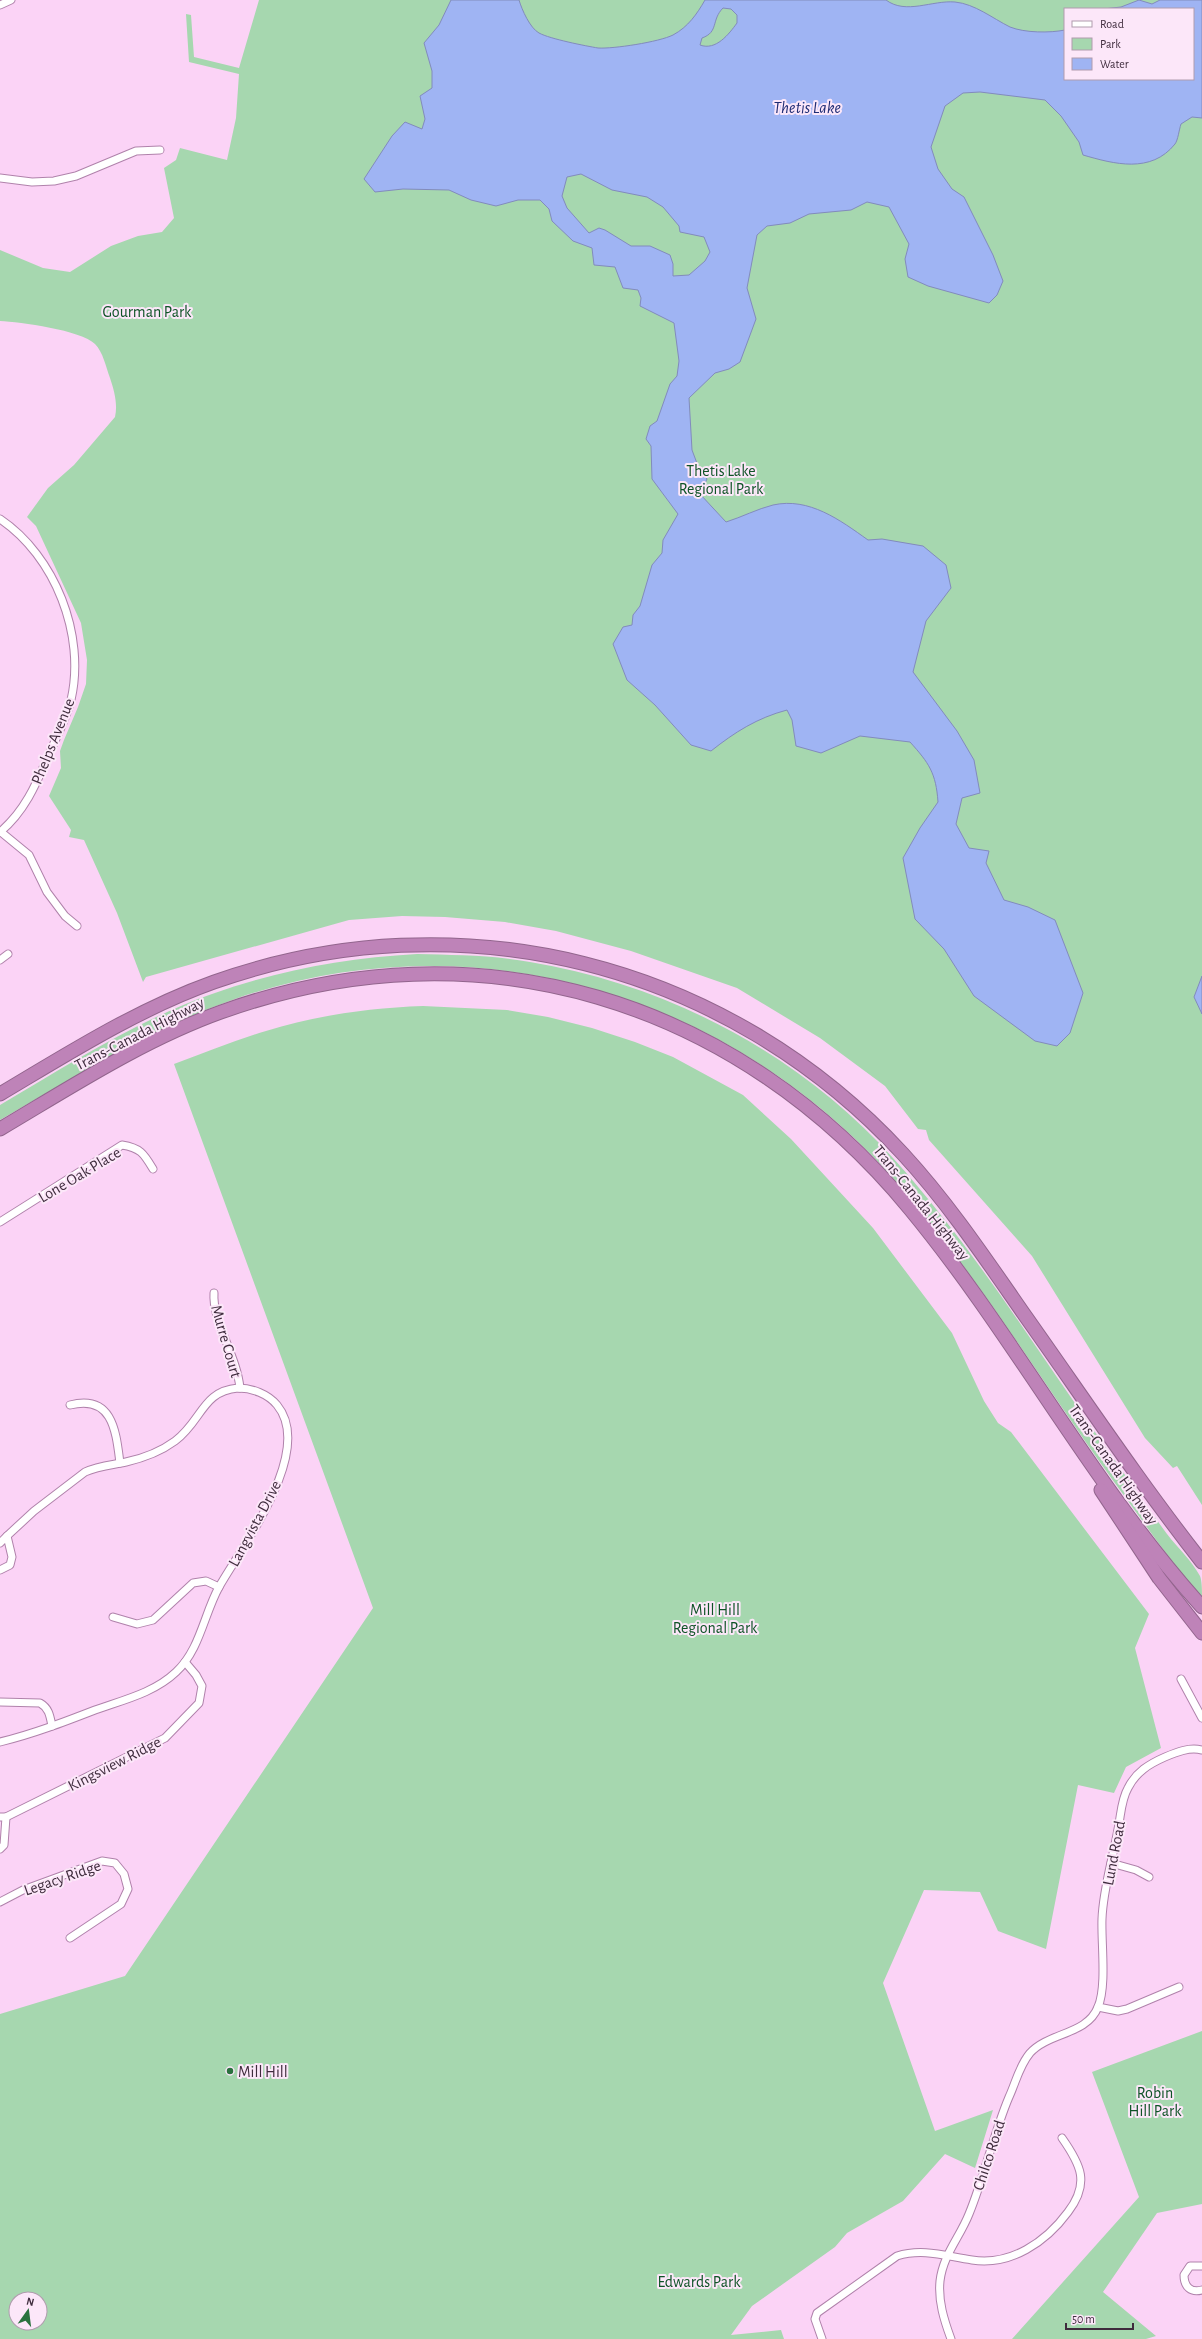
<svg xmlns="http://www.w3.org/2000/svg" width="1202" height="2339" font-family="'Alegreya Sans',sans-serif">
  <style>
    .green { fill: #a6d7af; fill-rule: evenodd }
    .water { fill: #9fb4f3; stroke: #828bbc; fill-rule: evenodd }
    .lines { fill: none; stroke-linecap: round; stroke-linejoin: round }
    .minor-casing { stroke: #b082ab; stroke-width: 9 }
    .motorway-casing { stroke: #92658d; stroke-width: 15 }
    .minor { stroke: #fff; stroke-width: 7 }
    .motorway { stroke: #be83b8; stroke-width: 13 }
    .poi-dot { fill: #2a723e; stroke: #fce7f9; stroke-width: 1.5 }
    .labels { text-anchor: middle; stroke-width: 4; stroke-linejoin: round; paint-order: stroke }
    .park-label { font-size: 16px; fill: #0e5326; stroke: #fce7f9 }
    .street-label { font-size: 16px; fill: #3f2c3d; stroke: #fce7f9 }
    .poi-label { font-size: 16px; fill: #3f2c3d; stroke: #fce7f9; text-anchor: start }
    .water-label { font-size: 17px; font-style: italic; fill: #1f2d74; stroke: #fce7f9 }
  </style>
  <rect width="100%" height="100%" fill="#fbd3f6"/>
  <g class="green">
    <path d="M259 0H1202V1505L1177 1466 1173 1468 1145 1438 1032 1256 929 1140 926 1130 918 1129 885 1086 820 1038 737 988 631 951 556 931 505 922 445 917 402 916 349 920 146 977 143 982 117 913 84 840 69 837 71 830 49 796 61 768 60 751 64 740 78 707 86 684 87 660 81 623 36 526 27 517 48 488 74 465 115 417C118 404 114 390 110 378 106 367 103 352 95 344 81 330 20 322 0 321V250L43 268 70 272 111 246 138 236 162 232 174 218 164 168 176 160 180 148 227 160 236 118 239 74 189 62 186 14 191 15 194 57 239 68ZM1065 9H1193V79H1065Z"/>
    <path d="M417 954C454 955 492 955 530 962 669 985 799 1054 893 1158 969 1242 1030 1340 1095 1432 1119 1466 1142 1500 1167 1534 1177 1547 1192 1561 1200 1576 1202 1581 1202 1591 1202 1597 1175 1567 1151 1533 1128 1501 1053 1400 988 1290 906 1193 743 998 479 914 235 999 151 1028 77 1076 0 1120V1105C68 1065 137 1020 212 994 279 970 346 958 417 954Z"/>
    <path d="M423 1006 507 1010 548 1017 592 1028 635 1042 673 1057 743 1095 791 1139 873 1228 952 1333 984 1401 998 1423 1011 1432 1149 1614 1135 1648 1161 1748 1126 1767 1114 1793 1078 1785 1046 1949 998 1931 980 1892 924 1890 883 1983 935 2131 993 2110 975 2168 945 2154 903 2201 847 2233 835 2247 752 2306 731 2335 781 2330 784 2339H0V2014L125 1976 373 1608 174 1064C205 1053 235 1040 266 1031 318 1015 370 1008 423 1006ZM16 2299H40V2323H16Z"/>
    <polygon points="1202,2031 1202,2204 1157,2213 1103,2292 1156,2336 1146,2339 1012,2339 1139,2197 1092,2072"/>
  </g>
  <g class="water">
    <path d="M451 0H519C522 10 530 28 539 33 550 39 586 46 598 48 613 49 659 42 673 35 688 27 697 14 705 0H886C906 15 932 0 955 2 975 4 992 18 1010 27 1025 33 1050 33 1065 30V79H1193V9H1103L1121 7 1139 0 1152 4 1160 0H1202V118L1192 117 1181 124C1179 130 1178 140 1175 144 1151 174 1114 164 1083 155L1079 142 1061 116 1045 100 980 92 963 93 945 106 931 147 938 169 952 189 964 197 993 255 1003 281 997 295 989 303 928 286 908 277 905 259 909 244 889 207 867 202 851 210 809 214 790 223 767 226 757 235 747 288 756 319 740 362 729 369 715 373 689 398 692 450 698 466 707 479 700 494 726 522C742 517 757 509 773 505 809 497 840 520 868 540L882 539 923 546 946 565 951 588 926 621 913 672 957 731 974 760 980 793 962 798 956 824 969 848 989 851 986 863 1004 900 1028 907 1055 920 1083 993 1070 1033 1057 1046 1035 1041 974 996 944 949 915 919 903 858 920 828 938 802C936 773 929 763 910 742L860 736 821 753 796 746 792 720 787 710C757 718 735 732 711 751L691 745 655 705 627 680 613 644 623 627 632 625 633 615 640 606 652 565 662 553 663 540 678 514 652 479 651 446 646 439 650 426 657 421 670 384 677 376 679 361 674 323 640 306 641 298 638 290 623 288 615 267 594 265 592 248 573 241 552 221 549 209 540 200H518L496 206 471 200 449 190 403 189 375 192 364 179 392 136 405 122 422 129 425 119 420 96 432 88V71L424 43 439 25ZM723 8 731 9 737 15V23C729 34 716 51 700 45L702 38C719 32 711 20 723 8ZM581 174 612 190 647 197 663 207 679 226 680 232 704 237 710 252 705 261 689 275 673 276V264L670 255 650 246H631L605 230 599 228 589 233 567 208 562 196 567 177Z"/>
    <polygon points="1202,976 1202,1014 1194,997"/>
  </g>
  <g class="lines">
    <defs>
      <g id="minor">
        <polyline points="0,5 11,0"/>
        <polyline points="0,178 32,182 54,181 76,176 136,151 160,150"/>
        <path d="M0 519C55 556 86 635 71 700 66 720 56 738 48 756 36 785 24 812 0 832"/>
        <polyline points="1,832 29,855 47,892 65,916 77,926"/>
        <polyline points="0,960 8,954"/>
        <path d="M0 1222 122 1145C141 1148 144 1154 153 1169"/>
        <path d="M214 1293C212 1321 237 1356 240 1388"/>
        <path d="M70 1405C113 1394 116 1432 120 1463"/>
        <polyline points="0,1543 7,1536 12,1557 10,1565 0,1570"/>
        <polyline points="113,1617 137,1624 153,1620 193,1583 206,1581 219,1587"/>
        <polyline points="1181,1679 1202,1718"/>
        <path d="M0 1702 40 1703C49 1708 50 1716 52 1726"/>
        <path d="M0 1742C33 1734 64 1722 95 1710 123 1700 154 1693 176 1672 200 1650 204 1614 219 1587 243 1545 315 1451 277 1405 268 1394 252 1388 238 1388 202 1391 202 1421 175 1441 160 1452 144 1458 126 1462 112 1465 98 1466 85 1472L34 1511 7 1536"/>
        <polyline points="0,1817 6,1817 165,1738 199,1703 202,1686 196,1675 185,1662"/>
        <polyline points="0,1849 4,1845 6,1817"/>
        <polyline points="1111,1863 1136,1870 1149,1877"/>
        <polyline points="0,1902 23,1890 102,1861 115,1863 124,1874 128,1889 121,1904 70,1938"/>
        <polyline points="1098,2007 1118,2011 1127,2009 1179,1987"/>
        <path d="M1202 2266H1190L1184 2275C1184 2287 1191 2293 1202 2290"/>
        <path d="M822 2339 815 2319 817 2313 897 2256C923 2248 945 2256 972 2260 1011 2266 1046 2242 1068 2212 1090 2183 1081 2165 1062 2138"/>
        <path d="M951 2339C944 2320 938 2301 940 2281 943 2255 960 2237 969 2214 985 2175 993 2135 1009 2097 1016 2082 1019 2066 1030 2053 1049 2032 1087 2035 1098 2007 1107 1986 1101 1942 1102 1919 1103 1889 1113 1858 1118 1829 1121 1815 1121 1800 1128 1788 1136 1772 1149 1764 1165 1757 1177 1752 1189 1747 1202 1750"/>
      </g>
      <g id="motorway">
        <path d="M0 1094C69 1053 138 1009 214 982 460 895 727 963 903 1154 949 1204 987 1261 1026 1317 1084 1399 1140 1483 1202 1562"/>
        <path d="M0 1129C71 1087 143 1040 221 1012 479 919 738 1000 910 1209 1015 1336 1092 1485 1202 1607"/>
        <polyline points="1101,1490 1159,1578 1202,1633"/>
      </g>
    </defs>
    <use href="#minor" class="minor-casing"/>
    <use href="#motorway" class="motorway-casing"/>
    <use href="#minor" class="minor"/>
    <use href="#motorway" class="motorway"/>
  </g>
  <circle class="poi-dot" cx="230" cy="2071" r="4"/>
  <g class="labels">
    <g class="park-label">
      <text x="147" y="317">Gourman Park</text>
      <text x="721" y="476">Thetis Lake<tspan x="721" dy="18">Regional Park</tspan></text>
      <text x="715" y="1615">Mill Hill<tspan x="715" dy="18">Regional Park</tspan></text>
      <text x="1155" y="2098">Robin<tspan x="1155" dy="18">Hill Park</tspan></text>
      <text x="699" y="2287">Edwards Park</text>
    </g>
    <g class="street-label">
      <text transform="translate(52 741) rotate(-68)" y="6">Phelps Avenue</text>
      <text transform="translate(139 1033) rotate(-27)" y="6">Trans-Canada Highway</text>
      <text transform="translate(79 1174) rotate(-31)" y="6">Lone Oak Place</text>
      <text transform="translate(922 1202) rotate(51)" y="6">Trans-Canada Highway</text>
      <text transform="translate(227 1341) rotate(74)" y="6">Murre Court</text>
      <text transform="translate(1114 1464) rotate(55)" y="6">Trans-Canada Highway</text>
      <text transform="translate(254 1523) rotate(-62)" y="6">Langvista Drive</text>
      <text transform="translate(114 1763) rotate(-27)" y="6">Kingsview Ridge</text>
      <text transform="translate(1113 1853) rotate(-79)" y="6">Lund Road</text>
      <text transform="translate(62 1877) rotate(-19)" y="6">Legacy Ridge</text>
      <text transform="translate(988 2155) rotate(-72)" y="6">Chilco Road</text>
    </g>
    <g class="poi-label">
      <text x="238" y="2077">Mill Hill</text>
    </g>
    <g class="water-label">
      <text x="807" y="113">Thetis Lake</text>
    </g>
  </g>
  <rect x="1064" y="8" width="130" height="72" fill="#fce7f9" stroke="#b09cae"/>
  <rect x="1072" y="21" width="20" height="6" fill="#ffffff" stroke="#b09cae"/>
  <text x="1100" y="28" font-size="12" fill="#3f2c3d">Road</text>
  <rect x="1072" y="38" width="20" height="12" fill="#a6d7af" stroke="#b09cae"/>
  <text x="1100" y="48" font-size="12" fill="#3f2c3d">Park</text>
  <rect x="1072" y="58" width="20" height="12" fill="#9fb4f3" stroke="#b09cae"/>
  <text x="1100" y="68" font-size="12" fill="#3f2c3d">Water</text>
  <g transform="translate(28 2311) rotate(14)"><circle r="19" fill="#fce7f9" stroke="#b09cae"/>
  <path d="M0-3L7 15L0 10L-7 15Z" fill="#2a723e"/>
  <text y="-6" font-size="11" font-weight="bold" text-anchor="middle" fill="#3f2c3d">N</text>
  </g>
  <path d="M1066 2323v6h67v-6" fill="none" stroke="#3f2c3d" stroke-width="2"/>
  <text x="1072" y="2323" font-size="12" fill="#3f2c3d" stroke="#fce7f9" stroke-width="3" paint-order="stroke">50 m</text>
</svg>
